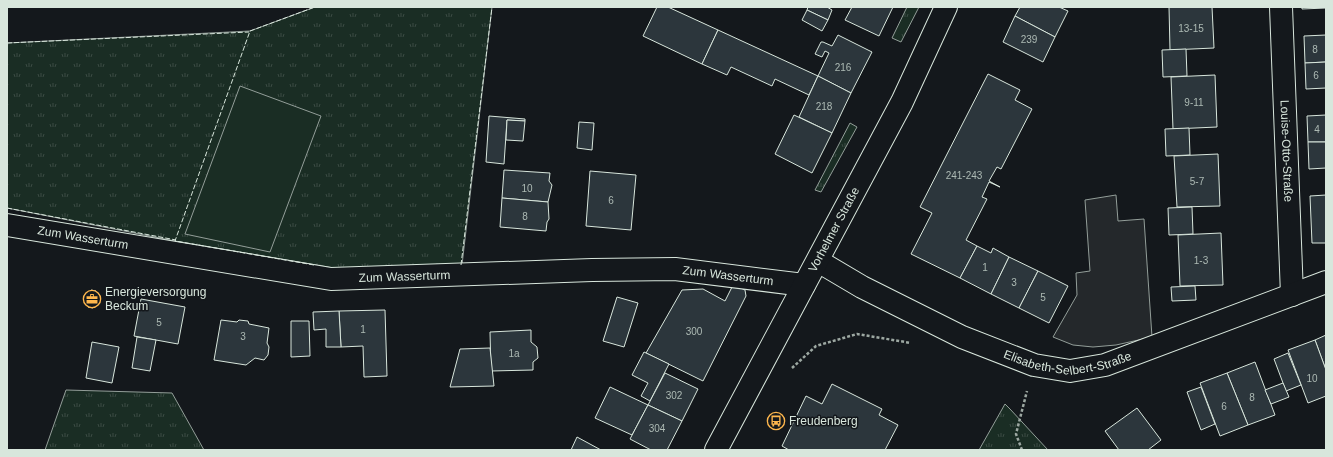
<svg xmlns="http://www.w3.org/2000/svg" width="1333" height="457" font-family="Arial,sans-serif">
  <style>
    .grass { fill: url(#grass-tufts); stroke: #939e99 }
    .pitch { fill: #1a2d24; stroke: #939e99 }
    .parking { fill: #24282b; stroke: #939e99 }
    .building { fill: #2c363c; stroke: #d8e6dc }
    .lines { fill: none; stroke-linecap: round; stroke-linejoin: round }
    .minor-casing { stroke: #d8e6dc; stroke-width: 24 }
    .tertiary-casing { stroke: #d8e6dc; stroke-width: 24 }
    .path { stroke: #9da8a2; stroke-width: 2.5; stroke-dasharray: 3 2; stroke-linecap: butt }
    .minor { stroke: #14181c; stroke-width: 22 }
    .tertiary { stroke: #14181c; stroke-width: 22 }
    .fence { stroke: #d8e6dc; stroke-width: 1; stroke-dasharray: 5 2; stroke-linecap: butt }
    .labels { text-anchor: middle; stroke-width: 3; stroke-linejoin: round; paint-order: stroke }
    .number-label { font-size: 10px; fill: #adbab4 }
    .street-label { font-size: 12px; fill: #d8e6dc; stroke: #14181c }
    .poi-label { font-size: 12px; fill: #d8e6dc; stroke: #14181c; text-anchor: start }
  </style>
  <defs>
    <pattern id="grass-tufts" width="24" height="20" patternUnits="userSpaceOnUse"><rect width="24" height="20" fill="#1a2d24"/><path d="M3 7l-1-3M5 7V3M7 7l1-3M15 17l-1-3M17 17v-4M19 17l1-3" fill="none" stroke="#3b4b43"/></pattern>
  </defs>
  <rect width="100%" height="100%" fill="#14181c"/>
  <g class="grass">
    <polygon points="315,7 492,7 462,265 334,268 175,241 7,208 7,43 250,31"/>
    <polygon points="907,7 919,7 901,42 892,38"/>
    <polygon points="850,123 857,127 821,192 815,190"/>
    <polygon points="66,390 172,393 204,450 45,450"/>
    <polygon points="1005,404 1010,409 1048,450 979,450"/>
  </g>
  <polygon class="pitch" points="240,86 321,116 270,252 185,234"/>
  <polygon class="parking" points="1116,195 1118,221 1144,219 1152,337 1116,345 1093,347 1073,345 1053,337 1077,295 1076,273 1090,271 1085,200"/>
  <g class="building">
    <polygon points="657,7 668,7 718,30 702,64 643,36"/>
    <polygon points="808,7 827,7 832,10 828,20 807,10"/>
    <polygon points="852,7 893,7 879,36 845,20"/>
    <polygon points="1020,7 1059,7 1068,11 1055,37 1015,16"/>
    <polygon points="1169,7 1212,7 1214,48 1170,50"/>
    <polygon points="1302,7 1326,7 1326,8 1302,9"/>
    <polygon points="807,10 828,20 822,31 802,20"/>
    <polygon points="1015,16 1055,37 1043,62 1003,42"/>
    <polygon points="718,30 818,76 809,95 775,79 772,86 731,67 727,75 702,64"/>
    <polygon points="838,35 872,52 851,93 818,76 829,53 825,51 822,57 815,54 821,42 823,42 832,46"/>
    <polygon points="1326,35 1326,62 1305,63 1304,36"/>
    <polygon points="1186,49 1187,76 1163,77 1162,50"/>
    <polygon points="1326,62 1326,88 1306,89 1305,63"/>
    <polygon points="988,74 1020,90 1015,100 1032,109 1001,169 997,167 989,181 1000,187 989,182 982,197 987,199 966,240 977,246 960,278 911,254 932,213 920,207"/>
    <polygon points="1215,75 1217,127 1173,129 1171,77"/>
    <polygon points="818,76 851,93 832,133 799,117"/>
    <polygon points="794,115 832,133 812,173 775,154"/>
    <polygon points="1326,115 1326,142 1308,142 1307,116"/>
    <polygon points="489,116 525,119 525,121 507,120 504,164 486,162"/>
    <polygon points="507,120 525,121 523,141 506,140"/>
    <polygon points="579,122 594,123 592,150 577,148"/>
    <polygon points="1189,128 1190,155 1166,156 1165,129"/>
    <polygon points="1308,142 1326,142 1326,168 1309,169"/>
    <polygon points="1218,154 1220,206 1177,207 1174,156"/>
    <polygon points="504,170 550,173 549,181 552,185 548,202 502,198"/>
    <polygon points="590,171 636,175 631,230 586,226"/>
    <polygon points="1326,195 1326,243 1312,243 1310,196"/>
    <polygon points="502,198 548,202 549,219 547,222 546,231 500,227"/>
    <polygon points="1192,207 1193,234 1169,235 1168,208"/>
    <polygon points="1221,233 1223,285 1180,286 1178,235"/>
    <polygon points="977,246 991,253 993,248 1009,257 991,294 960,278"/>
    <polygon points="1009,257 1038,271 1019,308 991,294"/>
    <polygon points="1038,271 1068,286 1049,323 1019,308"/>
    <polygon points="737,286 745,290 746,296 703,381 646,353 682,290 703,289 725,301 732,287"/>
    <polygon points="1195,286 1196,300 1172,301 1171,287"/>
    <polygon points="91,290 96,291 93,308 88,307"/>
    <polygon points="617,297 638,303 624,347 603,341"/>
    <polygon points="141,299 185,307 178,344 134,336"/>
    <polygon points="385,310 387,376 364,377 363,346 341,347 339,311"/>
    <polygon points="339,311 341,347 326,347 326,329 314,330 313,312"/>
    <polygon points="221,320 237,322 239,320 248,321 249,324 269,328 267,343 269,347 268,355 264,360 255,358 246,365 214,360"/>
    <polygon points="291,321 309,321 310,356 291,357"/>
    <polygon points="531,330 531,342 537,347 538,358 533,362 533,370 491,371 490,332"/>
    <polygon points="1326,335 1326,370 1315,340"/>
    <polygon points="137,337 156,340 150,371 132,368"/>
    <polygon points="1315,340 1326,370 1326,396 1308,403 1288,350"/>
    <polygon points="92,342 119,347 112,383 86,378"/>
    <polygon points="490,348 494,386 450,387 460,349"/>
    <polygon points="644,352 669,364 650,401 641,396 648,383 632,375"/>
    <polygon points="1288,353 1301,385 1286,391 1274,359"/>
    <polygon points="1255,362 1275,415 1248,425 1227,373"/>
    <polygon points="665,373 698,389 682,421 648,405"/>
    <polygon points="1227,373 1248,425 1220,436 1200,383"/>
    <polygon points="1283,383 1289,397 1271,404 1265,390"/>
    <polygon points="832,384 882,409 879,415 898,425 885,450 789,450 782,446 806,396 822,404"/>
    <polygon points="610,387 648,405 632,435 595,418"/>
    <polygon points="1201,387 1215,424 1201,430 1187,392"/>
    <polygon points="648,405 682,421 667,450 651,450 630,439"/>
    <polygon points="1137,408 1161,440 1148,450 1119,450 1105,431"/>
    <polygon points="577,437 601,450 571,450"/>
  </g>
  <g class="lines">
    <defs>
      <g id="minor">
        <path id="s1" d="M1281 7 1292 295"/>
        <path id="s2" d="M7 225 331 279 592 270 675 269 804 285"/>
        <path id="s3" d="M818 261 862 287 962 337 1034 365 1070 371 1105 365 1326 282"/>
      </g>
      <g id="tertiary">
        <path id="s4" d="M716 450 902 102 946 7"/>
      </g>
    </defs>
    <use href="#minor" class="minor-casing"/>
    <use href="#tertiary" class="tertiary-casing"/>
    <g class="path">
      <polyline points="792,368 816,346 857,334 911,343"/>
      <polyline points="1022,450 1016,434 1027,391"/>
    </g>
    <use href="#minor" class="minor"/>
    <use href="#tertiary" class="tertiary"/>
    <g class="fence">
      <polyline points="7,43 249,32"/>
      <polyline points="7,208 176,240"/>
      <polyline points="314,265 175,241 250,31 315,7"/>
      <polyline points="461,265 492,7"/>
    </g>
  </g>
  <defs>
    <symbol id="office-ring" viewBox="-11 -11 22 22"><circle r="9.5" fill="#14181c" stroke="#ffb74d" stroke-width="1.5"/><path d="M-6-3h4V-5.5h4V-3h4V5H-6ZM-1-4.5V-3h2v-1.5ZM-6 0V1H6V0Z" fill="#ffb74d"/></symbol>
    <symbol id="bus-ring" viewBox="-11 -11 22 22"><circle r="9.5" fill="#14181c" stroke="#ffb74d" stroke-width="1.5"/><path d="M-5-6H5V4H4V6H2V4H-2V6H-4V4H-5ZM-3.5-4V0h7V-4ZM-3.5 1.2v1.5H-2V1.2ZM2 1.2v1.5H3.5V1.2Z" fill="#ffb74d"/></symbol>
  </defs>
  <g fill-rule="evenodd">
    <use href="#office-ring" x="82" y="289" width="20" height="20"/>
    <use href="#bus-ring" x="766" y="411" width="20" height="20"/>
  </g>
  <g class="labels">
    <g class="number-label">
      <text x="1191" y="32">13-15</text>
      <text x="1029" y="43">239</text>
      <text x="1315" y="53">8</text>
      <text x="843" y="71">216</text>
      <text x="1316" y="79">6</text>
      <text x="1194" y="106">9-11</text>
      <text x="824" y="110">218</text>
      <text x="1317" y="133">4</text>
      <text x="964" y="179">241-243</text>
      <text x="1197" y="185">5-7</text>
      <text x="527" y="192">10</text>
      <text x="611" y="204">6</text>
      <text x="525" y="220">8</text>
      <text x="1201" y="264">1-3</text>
      <text x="985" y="271">1</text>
      <text x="1014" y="286">3</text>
      <text x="1043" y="301">5</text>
      <text x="159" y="326">5</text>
      <text x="363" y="333">1</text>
      <text x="694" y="335">300</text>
      <text x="243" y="340">3</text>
      <text x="514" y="357">1a</text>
      <text x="1312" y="382">10</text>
      <text x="674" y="399">302</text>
      <text x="1252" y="401">8</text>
      <text x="1224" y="410">6</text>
      <text x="657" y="432">304</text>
    </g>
    <g class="street-label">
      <text dy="4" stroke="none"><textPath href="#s1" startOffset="144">Louise-Otto-Straße</textPath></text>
      <text dy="4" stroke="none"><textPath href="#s4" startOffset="250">Vorhelmer Straße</textPath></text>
      <text dy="4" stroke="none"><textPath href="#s2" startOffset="77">Zum Wasserturm</textPath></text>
      <text dy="4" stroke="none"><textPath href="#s2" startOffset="402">Zum Wasserturm</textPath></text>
      <text dy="4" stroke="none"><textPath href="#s2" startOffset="726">Zum Wasserturm</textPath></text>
      <text dy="4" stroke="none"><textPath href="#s3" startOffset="274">Elisabeth-Selbert-Straße</textPath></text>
    </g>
    <g class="poi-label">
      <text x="105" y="296">Energieversorgung<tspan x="105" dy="14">Beckum</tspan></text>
      <text x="789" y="425">Freudenberg</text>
    </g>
  </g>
  <rect width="1333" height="457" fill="none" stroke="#d8e6dc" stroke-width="16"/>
</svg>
